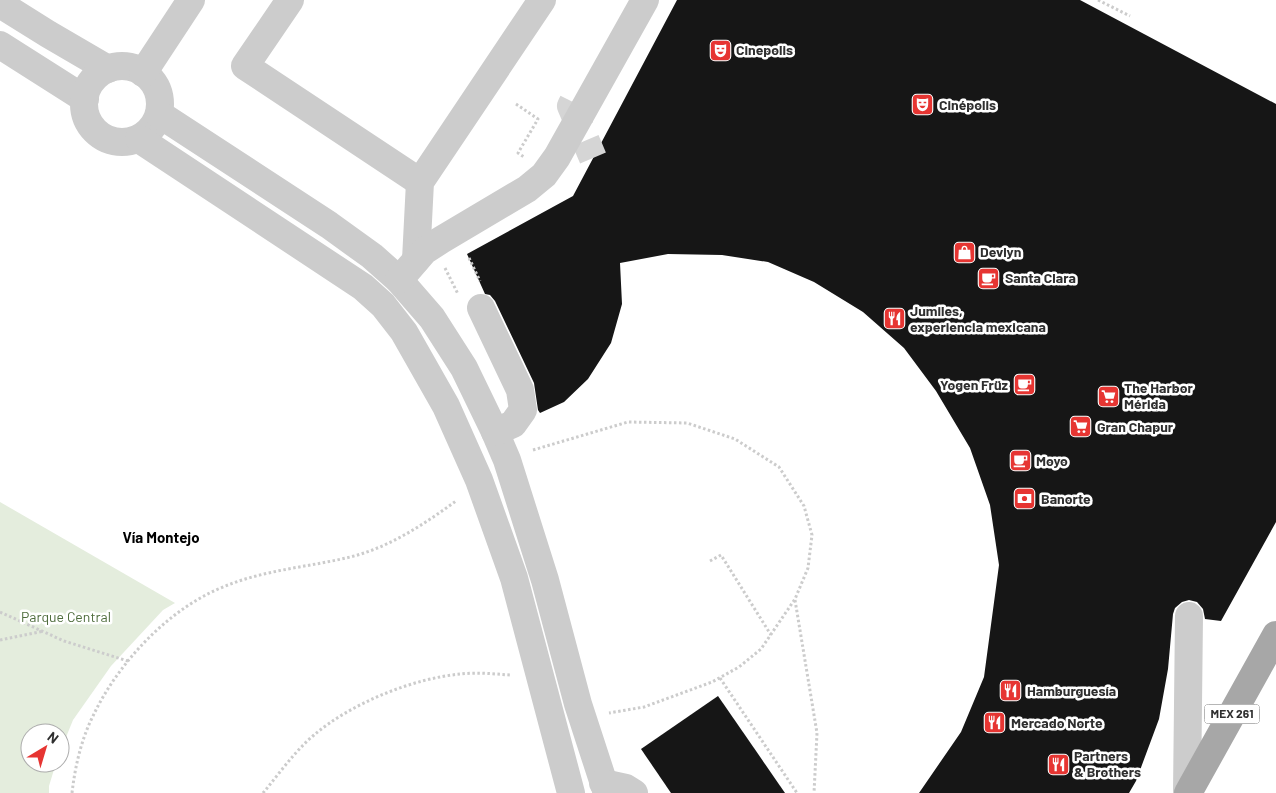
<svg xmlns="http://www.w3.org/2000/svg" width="1276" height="793" font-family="Barlow,sans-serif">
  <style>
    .green { fill: #e4eddd }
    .building { fill: #161616 }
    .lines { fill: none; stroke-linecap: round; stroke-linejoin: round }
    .minor-tunnel { stroke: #d5d5d5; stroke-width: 28; stroke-dasharray: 28 14; stroke-linecap: butt }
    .path { stroke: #ccc; stroke-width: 3; stroke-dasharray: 2.5 2.5; stroke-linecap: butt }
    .minor { stroke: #ccc; stroke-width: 28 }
    .major { stroke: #a7a7a7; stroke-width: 28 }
    .labels { text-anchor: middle; stroke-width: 5; stroke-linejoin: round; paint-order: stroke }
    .shield { fill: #fff; stroke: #6d6d6d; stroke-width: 1 }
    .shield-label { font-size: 12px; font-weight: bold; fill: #2f2f2f }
    .poi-label { font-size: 14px; font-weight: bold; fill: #2f2f2f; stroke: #fff; text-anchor: start }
    .park-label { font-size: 14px; fill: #4e6c3c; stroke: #fff }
    .neighbourhood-label { font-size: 15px; font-weight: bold; fill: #000; stroke: #fff }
  </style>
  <rect width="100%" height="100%" fill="#fff"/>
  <polygon class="green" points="0,502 175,603 163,610 111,666 73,720 60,752 60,733 30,733 30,763 56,763 49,786 49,793 0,793"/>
  <g class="building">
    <polygon points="677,0 1080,0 1276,104 1276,522 1221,621 1205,619 1203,609 1197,602 1189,600 1182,602 1175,608 1173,614 1168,669 1159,719 1136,781 1129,793 919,793 961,732 984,677 999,565 990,505 970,448 936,391 904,348 863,312 814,282 768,262 722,255 668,254 620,263 622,304 611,343 588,379 564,402 540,413 538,410 534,383 495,301 490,295 485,294 467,254 573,196"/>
    <polygon points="718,696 785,793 671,793 641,749"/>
  </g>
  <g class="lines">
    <polyline class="minor-tunnel" points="573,102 571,106 593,158"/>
    <g class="path">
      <polyline points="1098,0 1130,16"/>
      <polyline points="516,104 538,119 518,153 524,157"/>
      <polyline points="469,258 480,281"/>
      <polyline points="445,268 458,294"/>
      <polyline points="533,450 628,422 687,423 735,439 779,467 804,506 812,535 808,568 795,599 761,649 739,667 712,682 644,707 609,713"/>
      <polyline points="710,561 721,555 771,635"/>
      <polyline points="795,600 817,733 814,793"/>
      <polyline points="0,612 64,641 128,661"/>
      <polyline points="0,640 44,631"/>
      <polyline points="720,678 797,793"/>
      <path d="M72 793C75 767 81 740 93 716 119 661 171 606 228 585 266 570 307 567 346 558 387 549 423 525 456 501"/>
      <path d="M263 793C279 774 294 752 314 735 350 704 413 678 461 674 477 672 494 674 510 675"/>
    </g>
    <g class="minor">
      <polyline points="290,0 245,66 420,182"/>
      <polyline points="0,4 48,34 108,69"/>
      <polyline points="0,45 85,99"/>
      <circle cx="122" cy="104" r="38"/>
      <polyline points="143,73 191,0"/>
      <polyline points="159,114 329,225 372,256 399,280 432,318 464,368 495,432 507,460 545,580 578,704 607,793"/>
      <polyline points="139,139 363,287 383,305 404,332 446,406 479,480 514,578 571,793"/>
      <polyline points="416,260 420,182 542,0"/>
      <polyline points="399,280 424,251 441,240 527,189 544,175 557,157 645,0"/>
      <polyline points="481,308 520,390 523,410 513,424 495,432"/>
      <polyline points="603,783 626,788 634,793"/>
      <polyline points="1187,793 1189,616"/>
    </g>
    <polyline class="major" points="1188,793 1276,635"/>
  </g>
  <defs>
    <symbol id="theatre-square" viewBox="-11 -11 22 22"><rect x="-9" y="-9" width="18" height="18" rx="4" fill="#e63532" stroke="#fff"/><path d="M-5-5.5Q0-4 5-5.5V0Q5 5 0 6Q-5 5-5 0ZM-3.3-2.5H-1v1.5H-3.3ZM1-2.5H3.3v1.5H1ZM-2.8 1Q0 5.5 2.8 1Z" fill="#fff"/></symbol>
    <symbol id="shop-square" viewBox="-11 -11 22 22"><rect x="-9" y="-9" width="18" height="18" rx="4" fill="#e63532" stroke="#fff"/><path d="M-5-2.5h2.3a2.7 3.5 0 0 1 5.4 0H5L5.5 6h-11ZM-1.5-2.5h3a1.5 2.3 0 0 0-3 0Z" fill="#fff"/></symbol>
    <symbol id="cafe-square" viewBox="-11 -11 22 22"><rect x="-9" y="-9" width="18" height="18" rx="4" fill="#e63532" stroke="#fff"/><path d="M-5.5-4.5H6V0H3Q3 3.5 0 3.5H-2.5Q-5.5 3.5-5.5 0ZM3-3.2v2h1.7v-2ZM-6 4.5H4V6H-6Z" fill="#fff"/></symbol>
    <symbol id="restaurant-square" viewBox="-11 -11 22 22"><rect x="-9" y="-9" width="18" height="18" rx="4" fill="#e63532" stroke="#fff"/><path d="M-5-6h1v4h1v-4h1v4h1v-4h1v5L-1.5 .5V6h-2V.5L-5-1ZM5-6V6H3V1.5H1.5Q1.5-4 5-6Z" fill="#fff"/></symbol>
    <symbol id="supermarket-square" viewBox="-11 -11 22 22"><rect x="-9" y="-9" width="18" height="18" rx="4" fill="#e63532" stroke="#fff"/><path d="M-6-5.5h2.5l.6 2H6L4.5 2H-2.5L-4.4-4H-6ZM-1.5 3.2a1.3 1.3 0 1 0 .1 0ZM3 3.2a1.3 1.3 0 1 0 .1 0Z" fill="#fff"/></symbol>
    <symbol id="bank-square" viewBox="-11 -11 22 22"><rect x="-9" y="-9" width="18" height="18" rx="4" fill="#e63532" stroke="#fff"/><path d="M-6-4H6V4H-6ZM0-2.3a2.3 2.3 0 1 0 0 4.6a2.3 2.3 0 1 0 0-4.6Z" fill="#fff"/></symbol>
  </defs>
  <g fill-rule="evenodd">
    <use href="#theatre-square" x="708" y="38" width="25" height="25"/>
    <use href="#theatre-square" x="910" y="92" width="25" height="25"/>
    <use href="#shop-square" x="952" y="240" width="25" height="25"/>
    <use href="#cafe-square" x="976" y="266" width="25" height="25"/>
    <use href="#restaurant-square" x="882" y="306" width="25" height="25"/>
    <use href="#cafe-square" x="1012" y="372" width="25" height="25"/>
    <use href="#supermarket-square" x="1096" y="384" width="25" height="25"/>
    <use href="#supermarket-square" x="1068" y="414" width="25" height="25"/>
    <use href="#cafe-square" x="1008" y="448" width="25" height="25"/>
    <use href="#bank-square" x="1012" y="486" width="25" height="25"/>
    <use href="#restaurant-square" x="998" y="678" width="25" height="25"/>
    <use href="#restaurant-square" x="982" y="710" width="25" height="25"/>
    <use href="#restaurant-square" x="1046" y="752" width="25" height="25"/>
  </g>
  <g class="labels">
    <rect class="shield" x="1204.5" y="704.5" width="55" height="19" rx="4"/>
    <g class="shield-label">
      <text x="1232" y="718">MEX 261</text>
    </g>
    <g class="poi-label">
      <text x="736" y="55">Cinepolis</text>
      <text x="939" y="110">Cinépolis</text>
      <text x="980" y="257">Devlyn</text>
      <text x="1005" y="283">Santa Clara</text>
      <text x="910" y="316">Jumiles,<tspan x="910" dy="16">experiencia mexicana</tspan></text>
      <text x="1008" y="390" text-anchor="end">Yogen Früz</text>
      <text x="1124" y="393">The Harbor<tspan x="1124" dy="16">Mérida</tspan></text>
      <text x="1097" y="432">Gran Chapur</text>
      <text x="1036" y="466">Moyo</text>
      <text x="1041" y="504">Banorte</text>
      <text x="1027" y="696">Hamburguesía</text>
      <text x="1011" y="728">Mercado Norte</text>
      <text x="1074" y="761">Partners<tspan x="1074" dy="16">&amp; Brothers</tspan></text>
    </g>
    <g class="park-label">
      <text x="66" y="622">Parque Central</text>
    </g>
    <g class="neighbourhood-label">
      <text x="161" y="543">Vía Montejo</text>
    </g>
  </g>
  <g transform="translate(45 748) rotate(38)"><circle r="24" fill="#ffffff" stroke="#acacac"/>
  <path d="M0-4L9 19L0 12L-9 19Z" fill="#e63532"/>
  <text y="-8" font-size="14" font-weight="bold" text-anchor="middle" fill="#2f2f2f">N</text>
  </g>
</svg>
